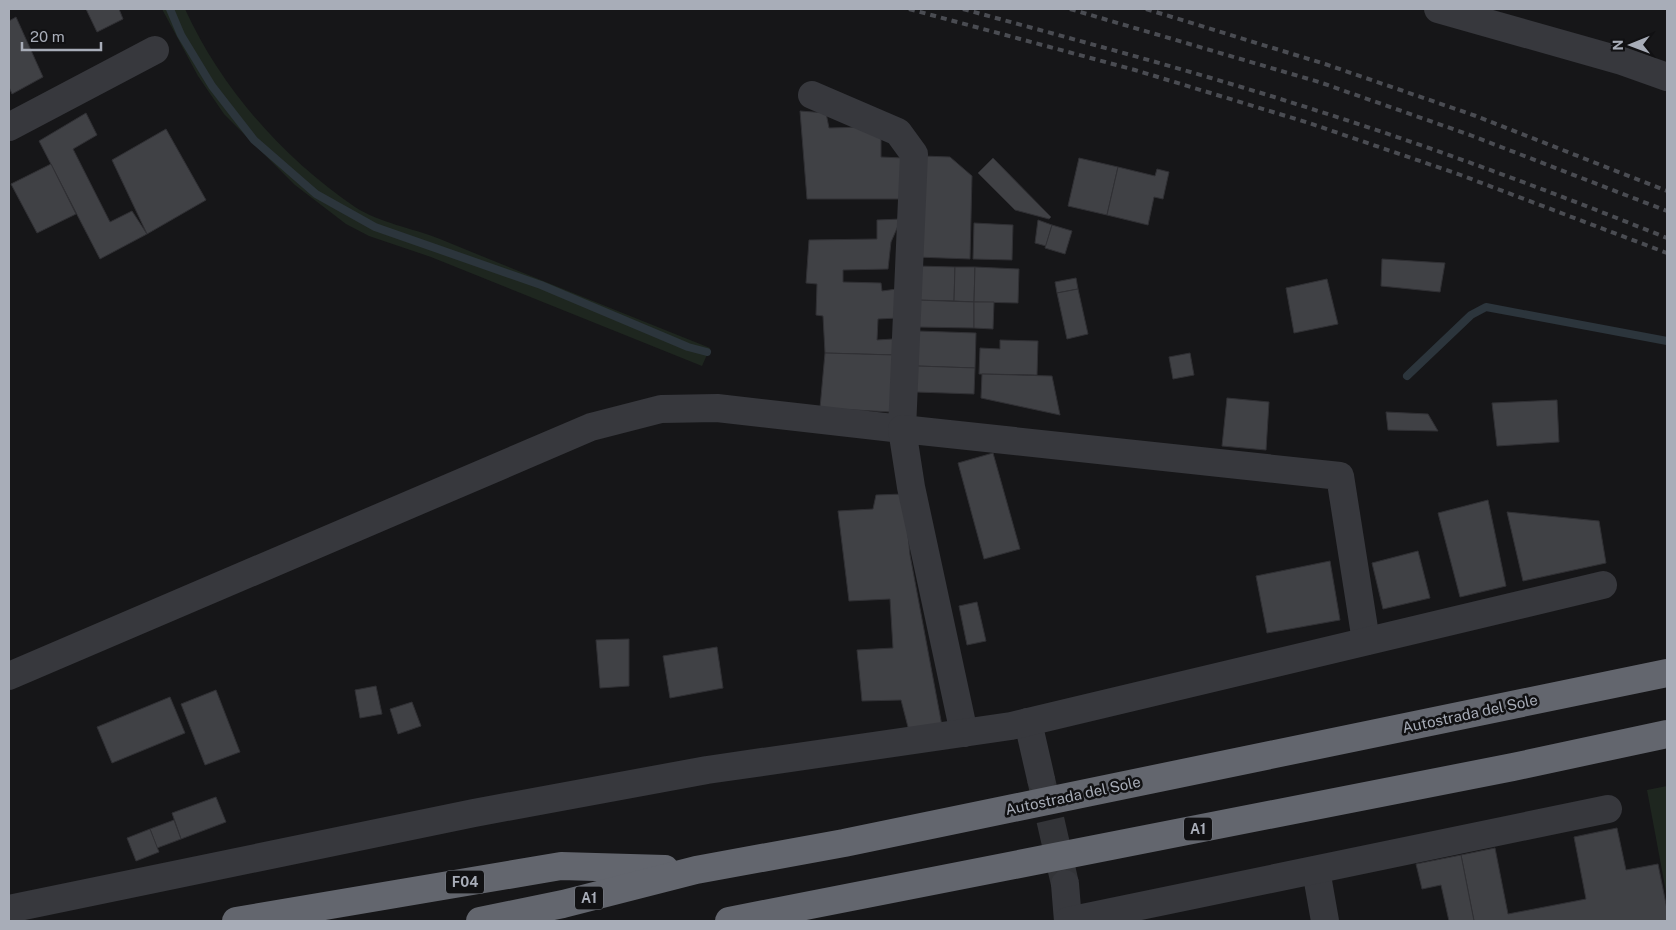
<svg xmlns="http://www.w3.org/2000/svg" width="1676" height="930" font-family="'Public Sans',sans-serif">
  <style>
    .green { fill: #1e261f }
    .lines { fill: none; stroke-linecap: round; stroke-linejoin: round }
    .stream { stroke: #2c353c; stroke-width: 8 }
    .building { fill: #404145; stroke: #303034 }
    .minor-tunnel { stroke: #333438; stroke-width: 28; stroke-dasharray: 28 14; stroke-linecap: butt }
    .minor { stroke: #37383d; stroke-width: 28 }
    .highway { stroke: #63666e; stroke-width: 28 }
    .rail { stroke: #4a4c52; stroke-width: 4; stroke-dasharray: 6 5; stroke-linecap: butt }
    .labels { text-anchor: middle; stroke-width: 5; stroke-linejoin: round; paint-order: stroke }
    .shield { fill: #111113; stroke: #7b7e86; stroke-width: 1 }
    .shield-label { font-size: 14px; font-weight: bold; fill: #a8adb8 }
    .street-label { font-size: 15px; fill: #a8adb8; stroke: #111113 }
  </style>
  <rect width="100%" height="100%" fill="#161618"/>
  <g class="green">
    <path d="M162 9H185C221 88 283 158 355 207 380 223 412 228 440 239 530 276 620 312 710 348L702 366 431 257 369 236 346 224 295 185 224 114 198 76Z"/>
    <polygon points="1667,786 1667,897 1647,790"/>
  </g>
  <g class="lines">
    <g class="stream">
      <polyline points="170,9 181,35 212,86 254,140 316,194 375,227 541,285 688,347 707,352"/>
      <polyline points="1407,376 1471,315 1486,307 1667,341"/>
    </g>
  </g>
  <g class="building">
    <polygon points="86,9 119,9 123,19 97,32"/>
    <polygon points="16,17 43,77 12,94 9,87 9,21"/>
    <polygon points="800,111 826,113 829,128 863,127 881,139 881,157 903,158 903,199 807,199"/>
    <polygon points="86,113 97,135 73,149 110,222 132,211 147,234 100,259 39,141"/>
    <polygon points="166,129 206,200 147,234 112,160"/>
    <polygon points="923,156 950,157 972,176 970,259 916,257"/>
    <polygon points="993,158 1051,217 1049,219 1015,210 978,173"/>
    <polygon points="1079,158 1118,167 1107,215 1068,206"/>
    <polygon points="51,164 76,214 37,233 11,184"/>
    <polygon points="1118,167 1155,176 1157,169 1169,172 1163,199 1154,197 1148,225 1107,215"/>
    <polygon points="901,219 891,242 888,269 843,270 843,282 881,283 882,291 897,289 898,318 878,319 877,340 893,339 894,355 825,353 823,316 816,315 817,284 806,283 809,240 877,239 877,220"/>
    <polygon points="1038,220 1052,225 1046,246 1035,243"/>
    <polygon points="974,223 1013,225 1012,260 973,259"/>
    <polygon points="1052,225 1072,231 1065,254 1045,248"/>
    <polygon points="1382,259 1445,263 1440,292 1381,286"/>
    <polygon points="917,266 955,267 954,301 916,300"/>
    <polygon points="955,267 975,267 974,302 954,301"/>
    <polygon points="975,267 1019,269 1018,303 974,302"/>
    <polygon points="1076,278 1078,289 1057,293 1055,282"/>
    <polygon points="1327,279 1338,324 1294,333 1286,288"/>
    <polygon points="1078,289 1088,334 1067,339 1057,293"/>
    <polygon points="916,300 974,302 974,328 916,327"/>
    <polygon points="974,302 994,302 993,329 974,328"/>
    <polygon points="918,331 976,333 975,368 917,366"/>
    <polygon points="1000,340 1038,341 1037,375 979,374 980,348 1000,349"/>
    <polygon points="825,353 894,355 891,412 820,408"/>
    <polygon points="1190,353 1194,375 1173,379 1169,357"/>
    <polygon points="917,366 975,368 974,394 916,392"/>
    <polygon points="982,374 1052,376 1060,415 981,398"/>
    <polygon points="1227,398 1269,402 1266,450 1222,446"/>
    <polygon points="1557,400 1559,442 1497,446 1492,403"/>
    <polygon points="1386,412 1428,414 1438,431 1388,430"/>
    <polygon points="993,453 1020,549 984,559 958,463"/>
    <polygon points="904,494 910,555 942,726 909,731 901,700 862,701 857,650 893,648 890,599 849,601 838,511 873,509 876,495"/>
    <polygon points="1488,500 1506,586 1460,597 1438,513"/>
    <polygon points="1507,512 1599,521 1606,563 1523,581"/>
    <polygon points="1418,551 1430,598 1383,609 1372,563"/>
    <polygon points="1330,561 1340,620 1267,633 1256,576"/>
    <polygon points="977,602 986,641 967,645 959,606"/>
    <polygon points="629,639 629,686 600,688 596,640"/>
    <polygon points="717,647 723,688 670,698 663,656"/>
    <polygon points="376,686 382,714 360,718 355,690"/>
    <polygon points="216,690 240,752 205,765 181,704"/>
    <polygon points="170,697 185,733 112,763 97,727"/>
    <polygon points="412,702 421,726 398,734 390,709"/>
    <polygon points="216,797 226,822 181,839 172,813"/>
    <polygon points="174,820 181,839 157,848 150,829"/>
    <polygon points="1617,828 1626,870 1658,864 1667,909 1667,921 1474,921 1461,855 1495,848 1508,914 1586,899 1574,837"/>
    <polygon points="150,829 159,852 136,861 127,838"/>
    <polygon points="1461,855 1474,921 1449,921 1441,885 1422,889 1416,864"/>
  </g>
  <g class="lines">
    <polyline class="minor-tunnel" points="1041,779 1065,884"/>
    <g class="minor">
      <polyline points="1438,9 1622,61 1667,77"/>
      <polyline points="9,127 155,50"/>
      <polyline points="9,676 591,427 661,409 717,408 902,429 914,154 898,132 812,95"/>
      <polyline points="1028,722 1041,779"/>
      <polyline points="964,733 911,487 902,429 1340,476 1366,641"/>
      <polyline points="1316,870 1325,921"/>
      <polyline points="1065,884 1068,921"/>
      <polyline points="9,909 474,813 707,770 1011,726 1603,585"/>
      <polyline points="1068,921 1608,809"/>
    </g>
    <g class="highway">
      <polyline points="236,921 561,866 665,869"/>
      <polyline points="480,921 563,904 696,870 844,843 1667,673"/>
      <polyline points="729,921 1513,767 1667,734"/>
    </g>
    <g class="rail">
      <polyline points="909,9 1135,70 1309,123 1458,174 1667,253"/>
      <path d="M963 9C1080 41 1197 72 1312 109 1432 147 1550 191 1667 238"/>
      <polyline points="1070,9 1319,82 1470,135 1667,211"/>
      <polyline points="1146,9 1325,64 1476,116 1667,191"/>
    </g>
  </g>
  <g class="labels">
    <g class="shield">
      <rect x="1184" y="817.5" width="28" height="23" rx="4"/>
      <rect x="446" y="870.5" width="38" height="23" rx="4"/>
      <rect x="575" y="886.5" width="28" height="23" rx="4"/>
    </g>
    <g class="shield-label">
      <text x="1198" y="834">A1</text>
      <text x="465" y="887">F04</text>
      <text x="589" y="903">A1</text>
    </g>
    <g class="street-label">
      <text transform="translate(1470 714) rotate(-12)" y="5">Autostrada del Sole</text>
      <text transform="translate(1073 796) rotate(-12)" y="5">Autostrada del Sole</text>
    </g>
  </g>
  <rect width="1676" height="930" fill="none" stroke="#a8adb8" stroke-width="20"/>
  <g transform="translate(1631 45) rotate(269)" stroke="#111113" stroke-width="4" paint-order="stroke">
  <path d="M0-4L9 19L0 12L-9 19Z" fill="#a8adb8"/>
  <text y="-8" font-size="14" font-weight="bold" text-anchor="middle" fill="#a8adb8">N</text>
  </g>
  <path d="M22 42v8h79v-8" fill="none" stroke="#a8adb8" stroke-width="2.5"/>
  <text x="30" y="42" font-size="15" fill="#a8adb8" stroke="#111113" stroke-width="4" paint-order="stroke">20 m</text>
</svg>
